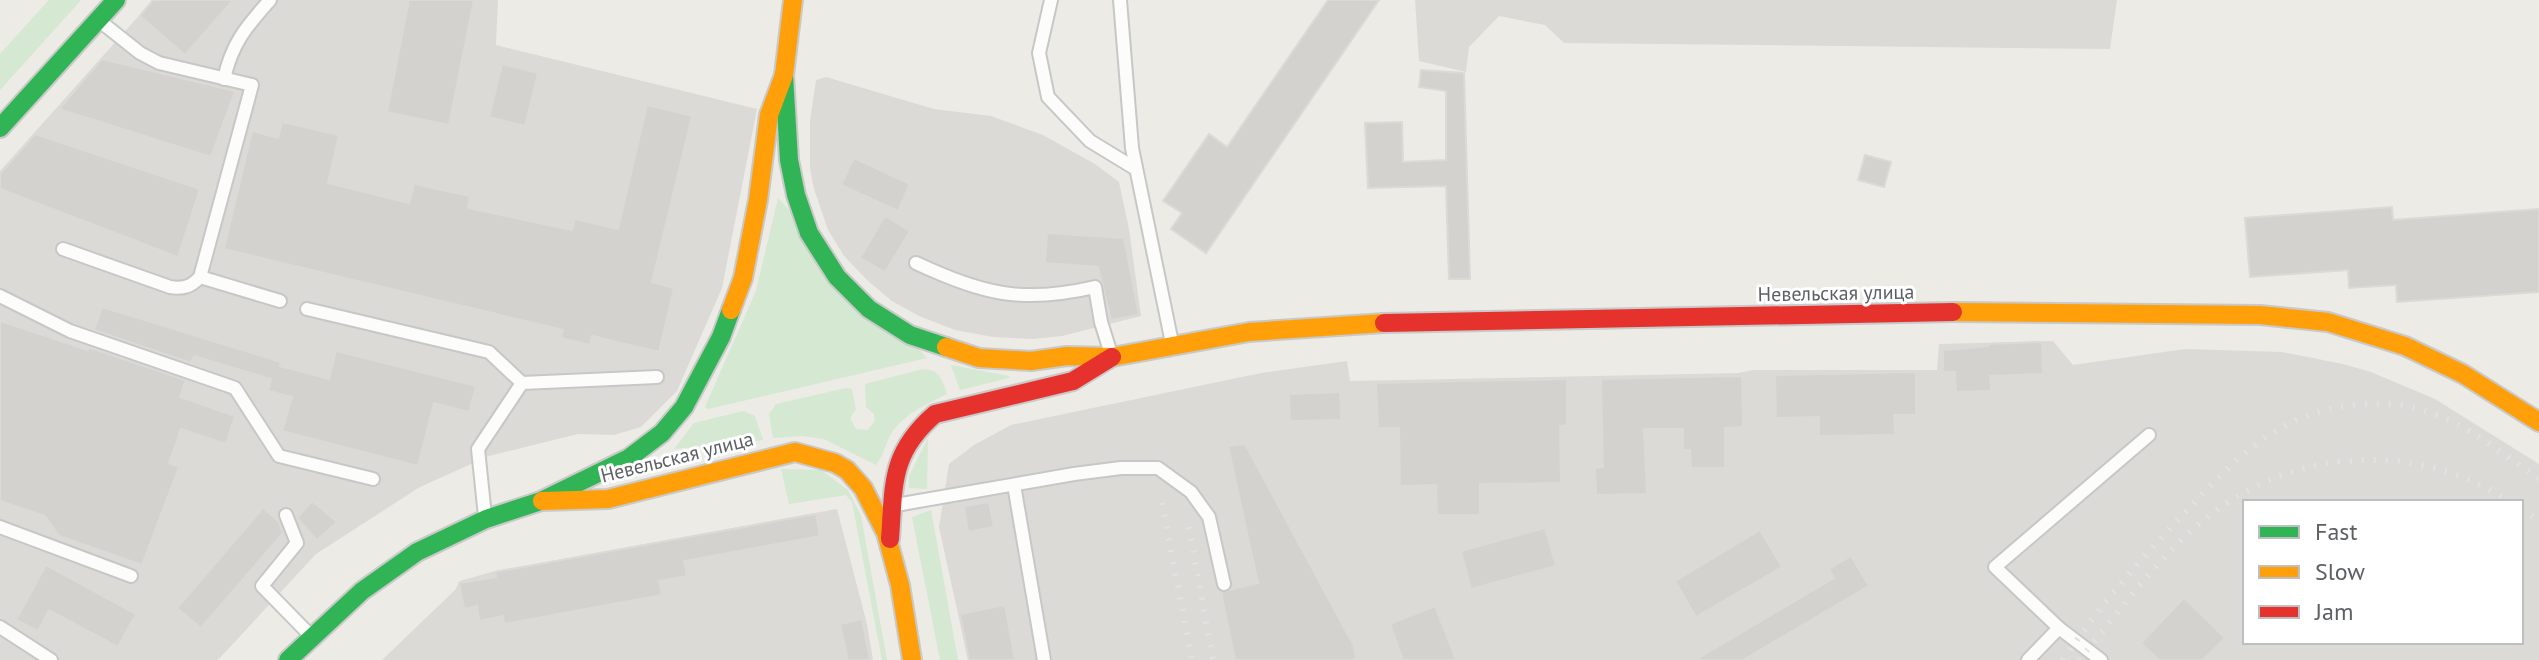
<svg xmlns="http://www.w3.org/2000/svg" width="2539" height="660" font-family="'PT Sans',sans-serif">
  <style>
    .industrial { fill: #dcdad6; fill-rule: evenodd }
    .green { fill: #d4e8d2 }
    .building { fill: #d3d2cf; stroke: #dbdad6; stroke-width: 2 }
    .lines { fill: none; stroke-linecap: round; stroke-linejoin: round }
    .lane-casing { stroke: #c7c7c7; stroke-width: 16 }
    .fast-casing { stroke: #c8c9c8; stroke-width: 22 }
    .slow-casing { stroke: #c8c9c8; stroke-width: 22 }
    .jam-casing { stroke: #c8c9c8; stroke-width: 22 }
    .lane { stroke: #fcfcfb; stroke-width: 12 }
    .fast { stroke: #30b455; stroke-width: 18 }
    .slow { stroke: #ff9f0a; stroke-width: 18 }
    .jam { stroke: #e5322d; stroke-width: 18 }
    .rail { stroke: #e3e2e2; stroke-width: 6; stroke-dasharray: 2 10; stroke-linecap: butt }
    .labels { text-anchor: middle; stroke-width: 6; stroke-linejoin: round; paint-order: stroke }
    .street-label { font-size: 20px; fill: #5c5f64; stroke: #fff }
  </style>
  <rect width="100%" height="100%" fill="#ecebe6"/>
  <g class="industrial">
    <polygon points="153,0 498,0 496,45 757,109 722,288 677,391 641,427 614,435 578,434 489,456 420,487 316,554 218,660 0,660 0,171"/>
    <polygon points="1415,0 2117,0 2110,49 1564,43 1545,25 1499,16 1469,47 1466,72 1419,61"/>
    <polygon points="826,77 934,109 991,116 1043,135 1095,164 1119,182 1129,229 1141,316 1062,336 1033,339 993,337 955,330 919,316 892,301 868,281 844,256 828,230 814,189 810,168 810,121 816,80"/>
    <path d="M2053 341 2073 365 2185 349 2282 352 2343 364 2371 372 2435 399 2539 464V660H968L939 527 949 464 974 445 1011 425 1261 373 1347 361 1350 381 1739 373 1753 370H1937L1939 344ZM2245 502H2521V642H2245Z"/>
    <polygon points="837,509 867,624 873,660 382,660 455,590 460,581 495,571"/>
  </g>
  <g class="green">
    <polygon points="49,0 81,0 0,90 0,54"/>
    <polygon points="778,198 927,358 708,409 705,407 756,291"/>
    <polygon points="951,365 1009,376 1009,378 960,390"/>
    <path d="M919 370C938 367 942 378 947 394 926 405 902 414 890 436 885 445 883 456 876 465L824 439 802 436 773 438 769 414 776 404 846 388 852 389 856 409 850 418 856 429 868 430 875 420 874 414 866 407 865 384Z"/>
    <polygon points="743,411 755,416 763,440 674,449 694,423"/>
    <polygon points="928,438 927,489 909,488 909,476"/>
    <polygon points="781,469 821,470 848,490 861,516 887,660 882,660 852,502 846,495 789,504"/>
    <polygon points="931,510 958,660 940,660 912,517"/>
  </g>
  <g class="building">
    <polygon points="153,0 233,0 185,55 140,16"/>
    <polygon points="409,0 474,0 449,125 387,112"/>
    <polygon points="1328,0 1379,0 1206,253 1171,229 1182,213 1163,201 1209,134 1227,147"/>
    <polygon points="102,59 235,91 211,157 59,109"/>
    <polygon points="502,64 538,73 525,126 489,117"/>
    <polygon points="1421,70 1464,73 1470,279 1449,279 1446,186 1368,188 1365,123 1402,122 1403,162 1446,160 1446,91 1419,87"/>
    <polygon points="647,105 692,116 652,282 674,288 659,352 592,336 590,345 561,338 563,330 224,249 252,131 278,138 282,122 339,135 328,183 409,203 414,184 470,196 468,208 572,230 575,219 618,229"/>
    <polygon points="35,134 200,189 178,257 0,189 0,174"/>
    <polygon points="1865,155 1891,162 1884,187 1858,180"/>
    <polygon points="854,158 910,184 898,211 841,185"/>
    <polygon points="2392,207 2393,220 2539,209 2539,292 2397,302 2396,285 2349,288 2348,270 2250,277 2245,218"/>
    <polygon points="885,216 910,231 885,272 860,258"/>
    <polygon points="1047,233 1124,238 1139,315 1111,320 1098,267 1045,263"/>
    <polygon points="102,307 281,362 280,366 329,379 336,351 476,386 469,412 434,403 418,466 282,431 292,397 268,391 271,379 194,356 191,363 94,330"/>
    <polygon points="0,321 88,350 88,347 186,380 180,397 235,416 226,444 181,429 169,463 179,467 142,565 59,536 45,516 0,501"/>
    <polygon points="2042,342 2043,374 1990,376 1991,391 1956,392 1955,372 1943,372 1943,350 1988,346 1988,344"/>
    <polygon points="1916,372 1916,415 1894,415 1895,435 1819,436 1819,417 1776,418 1775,375"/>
    <polygon points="1742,376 1743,427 1725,428 1725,468 1691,468 1690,450 1683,450 1683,429 1644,429 1647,494 1596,495 1595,468 1603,467 1601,379"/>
    <polygon points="1567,379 1567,425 1560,426 1561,483 1480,484 1480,515 1437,515 1436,485 1400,486 1399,428 1378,428 1376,383"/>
    <polygon points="1340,392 1341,420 1290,421 1289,394"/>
    <polygon points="1245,444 1354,646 1356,660 1235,660 1221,592 1258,583 1228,446"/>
    <polygon points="312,501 337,522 317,540 297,518"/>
    <polygon points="989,502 994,527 968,532 964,506"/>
    <polygon points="263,508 279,522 283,533 201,628 177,608"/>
    <polygon points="816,514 820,536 684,561 687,576 659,581 662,595 504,624 503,616 479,621 477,606 464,609 459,583 496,577 495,572"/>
    <polygon points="1545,528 1556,566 1471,589 1461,551"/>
    <polygon points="1760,530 1782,567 1696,617 1675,581"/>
    <polygon points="1851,556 1869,586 1743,660 1695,660 1834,578 1829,569"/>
    <polygon points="46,565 136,614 118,647 49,610 38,631 16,620"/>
    <polygon points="2184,598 2225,638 2203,660 2159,660 2141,643"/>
    <polygon points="1005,605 1015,660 969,660 960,614"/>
    <polygon points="1435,606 1456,660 1403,660 1390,624"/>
    <polygon points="862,619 870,660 848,660 840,624"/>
  </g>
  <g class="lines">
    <defs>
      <g id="lane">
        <polyline points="1051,0 1039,53 1048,97 1090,141 1136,169"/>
        <polyline points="1120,0 1132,148 1172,343"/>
        <path d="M224 79C232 43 246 27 270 0"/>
        <path d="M63 249 170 287C183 289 191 287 200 277L252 85 159 63 140 53 101 22"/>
        <path d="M916 263C982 294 1022 304 1095 287L1101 322 1111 354"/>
        <polyline points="200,277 280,301"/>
        <polyline points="0,296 70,331 235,388 279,456 373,479"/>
        <polyline points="307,309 489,352 522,383"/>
        <polyline points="1014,485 1044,660"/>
        <polyline points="896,505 1074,474 1121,468 1158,468 1191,492 1209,517 1224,584"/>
        <polyline points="286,515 297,543 262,586 309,634"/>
        <polyline points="485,516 478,449 522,383 657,377"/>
        <polyline points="0,527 131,576"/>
        <polyline points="0,627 51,660"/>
        <polyline points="2059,628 1995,567 2149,435"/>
        <polyline points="2028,660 2059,628 2101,660"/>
      </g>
      <g id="fast">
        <polyline points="784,75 789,160 796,195 809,233 837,277 869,309 910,335 946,347"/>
        <polyline points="0,128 116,0"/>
        <polyline points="288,660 362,591 417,552 486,519 541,501 629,458 662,433 684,407 721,337 731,310"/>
      </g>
      <g id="slow">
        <polyline points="731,310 743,278 758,200 769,115 784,75 793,0"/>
        <polyline points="1953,312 2260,315 2328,322 2405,346 2463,374 2539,422"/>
        <polyline points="946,347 979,358 1031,361 1067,356 1112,357 1249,332 1384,323"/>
        <polyline points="542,501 608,499 795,452 835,463 847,470 863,488 886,533 900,585 912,660"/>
      </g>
      <g id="jam">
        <polyline points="1384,323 1953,312"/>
        <path d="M890 539C894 484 890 453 935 414L1073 381 1112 357"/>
      </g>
    </defs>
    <use href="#lane" class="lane-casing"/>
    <use href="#fast" class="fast-casing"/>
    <use href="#slow" class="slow-casing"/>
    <use href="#jam" class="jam-casing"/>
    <use href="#lane" class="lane"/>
    <use href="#fast" class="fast"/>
    <use href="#slow" class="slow"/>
    <use href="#jam" class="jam"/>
    <g class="rail">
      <polyline points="1162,503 1192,660"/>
      <polyline points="2521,509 2539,521"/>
      <polyline points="1189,527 1213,660"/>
      <path d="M2063 660C2100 605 2142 558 2187 510 2214 482 2243 450 2278 430 2320 405 2371 397 2419 409 2463 420 2502 454 2539 479"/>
      <path d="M2079 660C2121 610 2162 551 2214 512 2301 446 2420 443 2511 502"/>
    </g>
  </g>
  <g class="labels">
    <g class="street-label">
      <text transform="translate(1836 293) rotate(-1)" y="7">Невельская улица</text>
      <text transform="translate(677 457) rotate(-14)" y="7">Невельская улица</text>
    </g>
  </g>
  <rect x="2243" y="500" width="280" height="144" fill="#ffffff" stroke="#bebfc1" stroke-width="2"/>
  <rect x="2259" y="526" width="40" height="12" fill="#30b455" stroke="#bebfc1" stroke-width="2"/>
  <text x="2315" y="540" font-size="24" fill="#5c5f64">Fast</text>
  <rect x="2259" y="566" width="40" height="12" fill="#ff9f0a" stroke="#bebfc1" stroke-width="2"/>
  <text x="2315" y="580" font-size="24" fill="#5c5f64">Slow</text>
  <rect x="2259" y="606" width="40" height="12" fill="#e5322d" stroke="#bebfc1" stroke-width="2"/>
  <text x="2315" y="620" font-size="24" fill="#5c5f64">Jam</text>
</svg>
